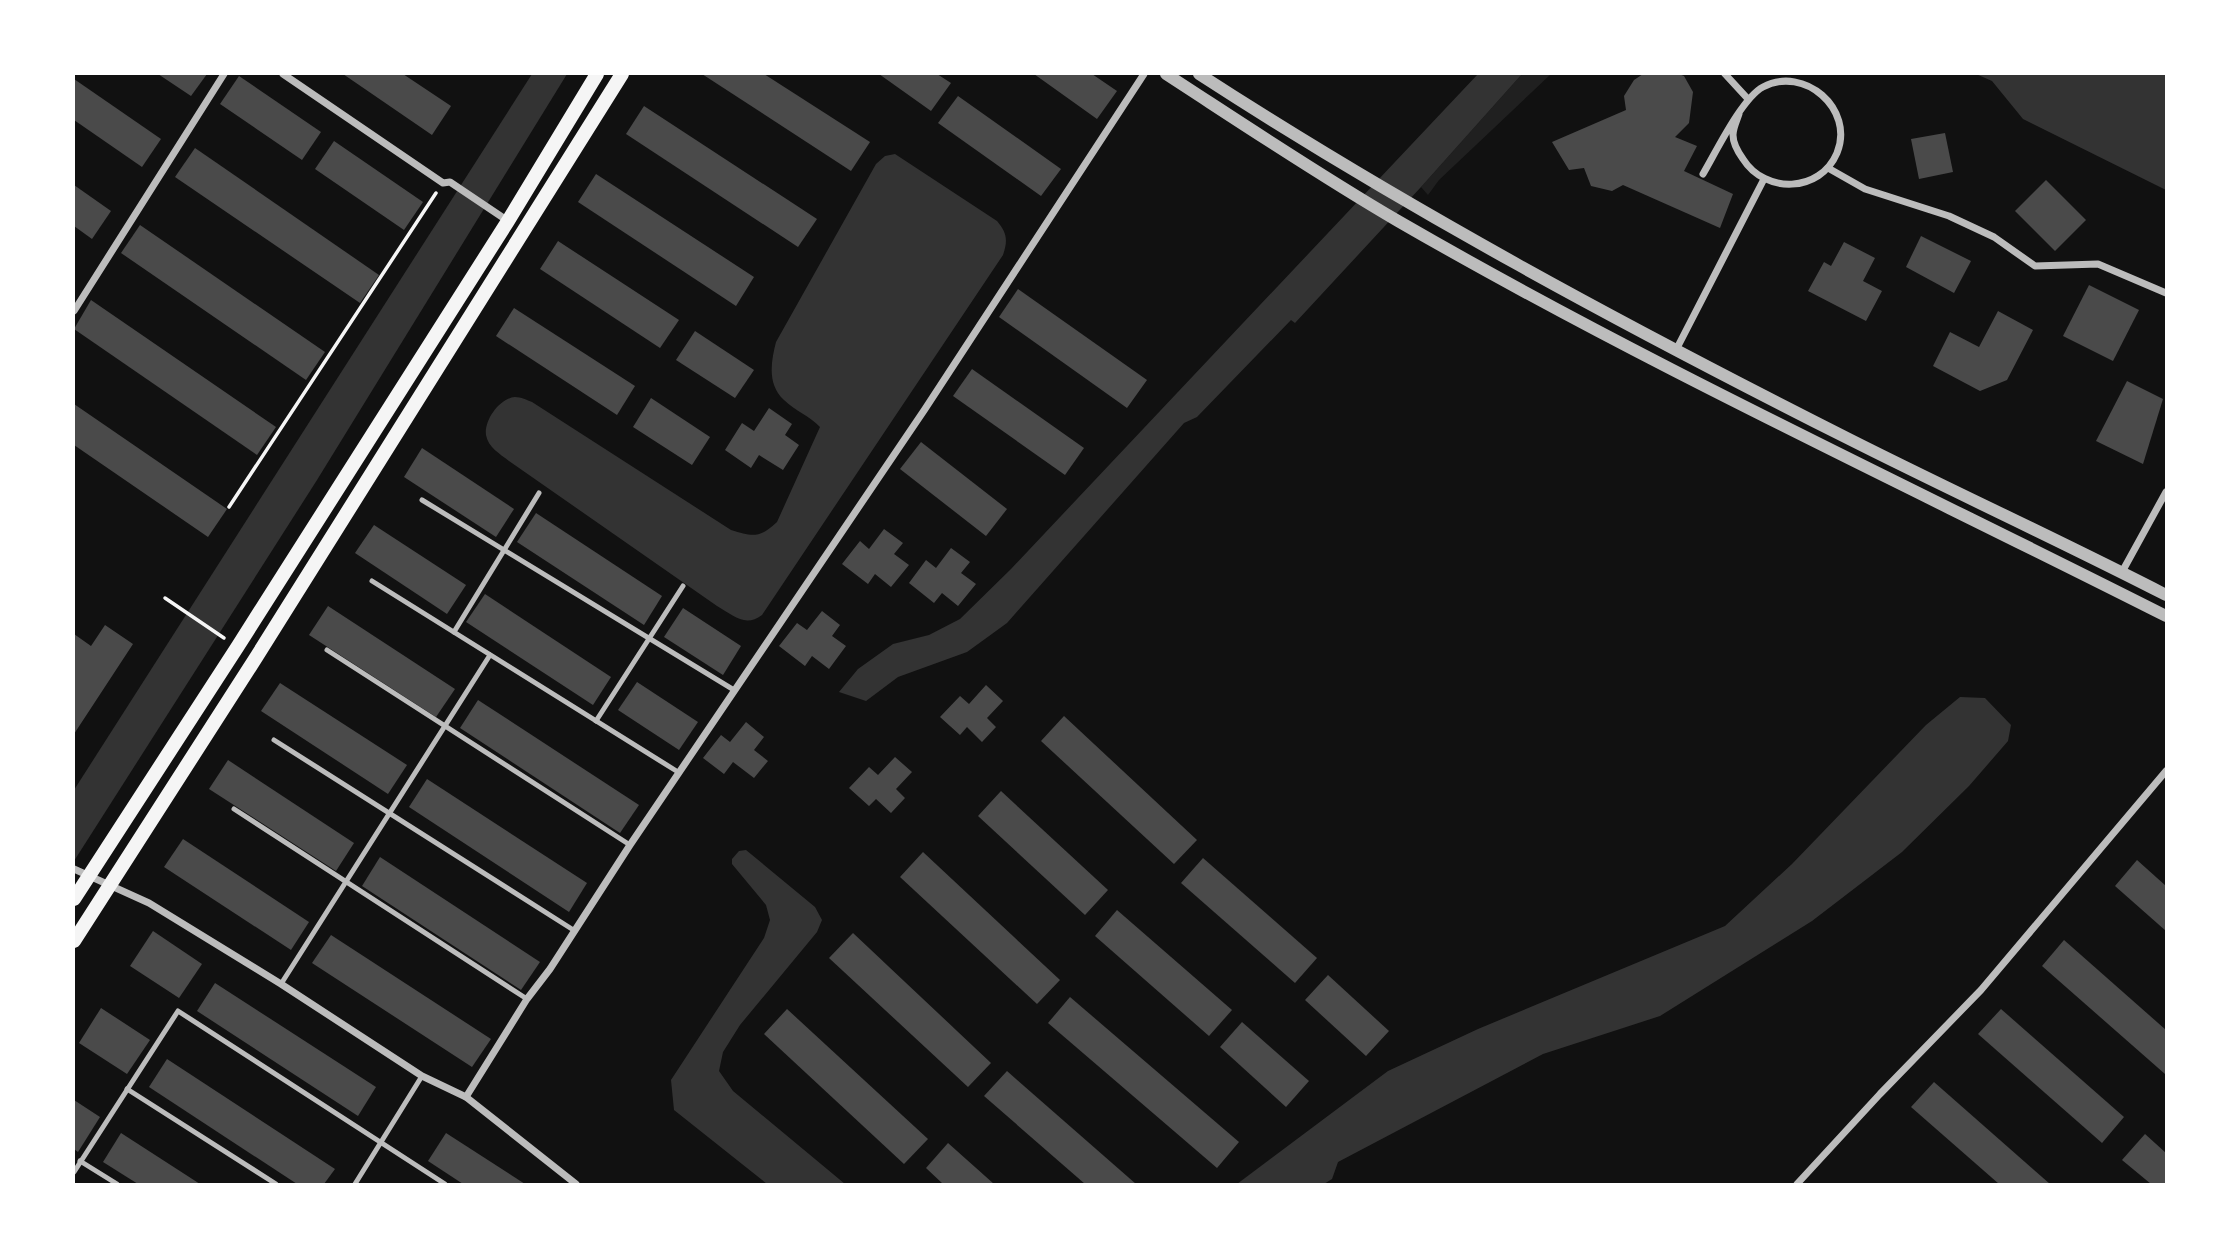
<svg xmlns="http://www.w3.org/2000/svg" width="2240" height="1258" font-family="'Varela Round',sans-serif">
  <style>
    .green { fill: #202020 }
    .water { fill: #333 }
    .building { fill: #4a4a4a }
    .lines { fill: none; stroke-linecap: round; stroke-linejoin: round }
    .path { stroke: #f5f5f5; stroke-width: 3.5 }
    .service { stroke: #bcbcbc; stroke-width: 5 }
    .minor { stroke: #bcbcbc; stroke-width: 7 }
    .tertiary { stroke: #bcbcbc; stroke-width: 12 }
    .secondary { stroke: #f5f5f5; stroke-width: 14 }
  </style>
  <rect width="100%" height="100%" fill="#111"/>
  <polygon class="green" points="1522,74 1551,74 1439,180 1428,195 1421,187"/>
  <g class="water">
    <polygon points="532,74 567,74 317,480 74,861 74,790"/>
    <polygon points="1478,74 1522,74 1421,187 1295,323 1291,320 1197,417 1184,423 1007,623 967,652 898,677 866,701 839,692 858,669 893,644 929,635 960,619 1011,569"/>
    <polygon points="1976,74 2166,74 2166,190 2023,119 1992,81"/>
    <path d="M895 154 997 221C1007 233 1008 240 1003 255L762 615C745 628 733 615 717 606L509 461C500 454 488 447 486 435 484 420 500 398 515 397 521 397 527 400 532 402L731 530C753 537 760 538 777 522L820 427C810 416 795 411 784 400 767 384 771 362 776 342L876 164 885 156Z"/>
    <polygon points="1960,697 1985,698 2011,725 2008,741 1969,786 1902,852 1812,921 1660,1016 1543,1054 1338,1162 1332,1179 1324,1184 1237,1184 1388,1071 1478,1029 1725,926 1792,864 1926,725"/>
    <polygon points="746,850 815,907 822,920 817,932 740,1025 723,1052 719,1071 733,1091 845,1184 767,1184 674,1110 671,1080 764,938 770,920 766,905 732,864 732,859 739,851"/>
  </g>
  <g class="building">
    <polygon points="158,74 207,74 191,96"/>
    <polygon points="343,74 403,74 451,106 432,135"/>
    <polygon points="702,74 764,74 870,142 851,171"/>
    <polygon points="879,74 937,74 951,83 931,111"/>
    <polygon points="1034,74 1092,74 1117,91 1097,119"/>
    <polygon points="1643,74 1679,74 1684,76 1693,92 1689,123 1675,137 1697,146 1684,171 1733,194 1720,228 1623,185 1612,191 1591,186 1584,168 1569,170 1552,142 1626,110 1624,96 1634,80"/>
    <polygon points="239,76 321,132 302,160 220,104"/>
    <polygon points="74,79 161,139 142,167 74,120"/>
    <polygon points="958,96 1061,169 1041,196 938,123"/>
    <polygon points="644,106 817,219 798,247 626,134"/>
    <polygon points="1945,133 1953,172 1919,179 1911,139"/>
    <polygon points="334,141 423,202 404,230 315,169"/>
    <polygon points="195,148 379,275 360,303 175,177"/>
    <polygon points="596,174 754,277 736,306 578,202"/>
    <polygon points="2046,180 2086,220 2055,251 2015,211"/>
    <polygon points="74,185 111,211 92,239 74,226"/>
    <polygon points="140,225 325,352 306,380 121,253"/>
    <polygon points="1921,236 1971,261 1954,293 1906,267"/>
    <polygon points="558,241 679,320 660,348 540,269"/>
    <polygon points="1844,242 1875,258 1863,281 1882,291 1866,321 1808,291 1824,262 1831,266"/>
    <polygon points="2089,285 2139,310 2113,361 2063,336"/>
    <polygon points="1018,289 1147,380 1127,408 999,317"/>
    <polygon points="91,300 276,427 257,455 74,329"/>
    <polygon points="514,308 635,386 617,415 496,336"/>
    <polygon points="1998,311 2033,330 2007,380 1980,391 1933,366 1950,332 1979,347"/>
    <polygon points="695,331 754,370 735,398 676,360"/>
    <polygon points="972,369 1084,448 1065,475 953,396"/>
    <polygon points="2127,381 2163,399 2143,464 2096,441"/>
    <polygon points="651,398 710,437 692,465 633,427"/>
    <polygon points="74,404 227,509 208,537 74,445"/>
    <polygon points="769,408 792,424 785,435 799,445 783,470 759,455 751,468 725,450 742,423 754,431"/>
    <polygon points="921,442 1007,509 986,536 900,469"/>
    <polygon points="422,448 514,509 496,537 404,477"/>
    <polygon points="536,513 662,596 644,625 517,542"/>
    <polygon points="374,525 466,585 447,614 355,553"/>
    <polygon points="884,529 903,543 894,554 909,565 891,587 875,574 868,584 842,564 860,541 869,549"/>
    <polygon points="951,548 970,562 961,573 976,584 958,606 942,593 934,603 909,583 926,560 936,568"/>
    <polygon points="485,594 611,677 593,705 466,622"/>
    <polygon points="328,606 455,689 436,717 309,635"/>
    <polygon points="683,608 741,646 723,675 664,637"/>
    <polygon points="822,611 840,625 832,636 846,646 829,669 812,656 805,666 779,646 797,623 807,630"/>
    <polygon points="105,625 133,644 74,734 74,634 91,646"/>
    <polygon points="637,682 698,722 679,750 618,710"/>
    <polygon points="280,683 407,765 388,794 261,711"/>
    <polygon points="986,685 1003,701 987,718 996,727 982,742 967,727 960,735 940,717 960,696 969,704"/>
    <polygon points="478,700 639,805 620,833 460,728"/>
    <polygon points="1064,716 1197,840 1174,864 1041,741"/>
    <polygon points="746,722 764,737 754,750 768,761 754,778 733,762 724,774 703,758 721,735 730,742"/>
    <polygon points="895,757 912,772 896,789 905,798 891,813 876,799 869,806 849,788 869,767 878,775"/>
    <polygon points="228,760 354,843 336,871 209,789"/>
    <polygon points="427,779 587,883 569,912 409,807"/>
    <polygon points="1001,791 1108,890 1085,915 978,816"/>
    <polygon points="183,839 309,922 291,950 164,867"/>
    <polygon points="923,852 1060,980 1037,1004 900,877"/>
    <polygon points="380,857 540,962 521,990 362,886"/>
    <polygon points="1203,858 1317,958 1295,983 1181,883"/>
    <polygon points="2137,860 2166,886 2166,931 2115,886"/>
    <polygon points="1117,910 1232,1010 1209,1036 1095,936"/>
    <polygon points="153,931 202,964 179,998 130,966"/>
    <polygon points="853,933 991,1063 968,1087 829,958"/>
    <polygon points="331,935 491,1039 472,1067 312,963"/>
    <polygon points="2064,940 2166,1030 2165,1074 2042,966"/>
    <polygon points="1328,975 1389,1031 1366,1056 1305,1000"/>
    <polygon points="215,983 376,1087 358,1116 197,1011"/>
    <polygon points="1070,997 1239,1142 1217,1168 1048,1023"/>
    <polygon points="101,1008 150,1040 127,1074 79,1043"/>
    <polygon points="787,1009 928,1139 904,1164 764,1034"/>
    <polygon points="2001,1009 2124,1117 2102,1143 1978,1034"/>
    <polygon points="1242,1022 1309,1081 1286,1107 1220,1047"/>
    <polygon points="167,1059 335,1169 324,1184 297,1184 149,1087"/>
    <polygon points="1007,1071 1136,1184 1085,1184 984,1096"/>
    <polygon points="1934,1082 2050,1184 1999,1184 1911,1107"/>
    <polygon points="74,1100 100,1117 78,1152 74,1149"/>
    <polygon points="121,1133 200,1184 138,1184 103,1162"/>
    <polygon points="446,1133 525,1184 463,1184 428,1161"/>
    <polygon points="2145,1134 2166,1153 2166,1184 2151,1184 2122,1160"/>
    <polygon points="948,1143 994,1184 943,1184 926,1168"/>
  </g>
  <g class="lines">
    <g class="path">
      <polyline points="229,507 436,193"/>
      <polyline points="165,598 224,638"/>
    </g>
    <g class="service">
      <polyline points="422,500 734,690"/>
      <polyline points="372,581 678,772"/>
      <polyline points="454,632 539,493"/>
      <polyline points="327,650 630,845"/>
      <polyline points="596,721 683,586"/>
      <polyline points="274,740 575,931"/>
      <polyline points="234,809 527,999"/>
      <polyline points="281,984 490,655"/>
      <polyline points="127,1089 276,1184"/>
      <polyline points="80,1161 117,1184"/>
      <polyline points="74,1172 178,1011 445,1184"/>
      <polyline points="355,1184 422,1076"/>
    </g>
    <g class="minor">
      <polyline points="283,74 443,183 450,182 508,221"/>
      <polyline points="1725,74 1748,99"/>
      <polyline points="1828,168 1865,189 1949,216 1994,237 2035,266 2098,264 2166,293"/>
      <path d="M1703 174C1716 152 1742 98 1763 87 1804 65 1855 109 1837 153 1820 193 1765 194 1743 159 1738 152 1733 143 1733 135 1733 128 1737 120 1739 114"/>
      <polyline points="74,311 224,74"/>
      <polyline points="1676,350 1764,179"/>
      <polyline points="2122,572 2166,492"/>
      <polyline points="74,869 149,903 281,984 422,1076 466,1097 576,1184"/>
      <polyline points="466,1097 527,999 550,969 630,845 925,409 1144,74"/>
      <polyline points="1797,1184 1880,1094 1981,990 2166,771"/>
    </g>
    <g class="tertiary">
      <path d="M1166 74C1243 124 1319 175 1398 221 1647 365 1909 486 2166 616"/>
      <path d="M1199 74C1407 209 1627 327 1849 439 1954 492 2061 541 2166 595"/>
    </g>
    <g class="secondary">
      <polyline points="74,899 238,646 508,221 597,74"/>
      <polyline points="74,941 257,656 622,74"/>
    </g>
  </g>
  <rect width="2240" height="1258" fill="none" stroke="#ffffff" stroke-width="150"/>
</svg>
